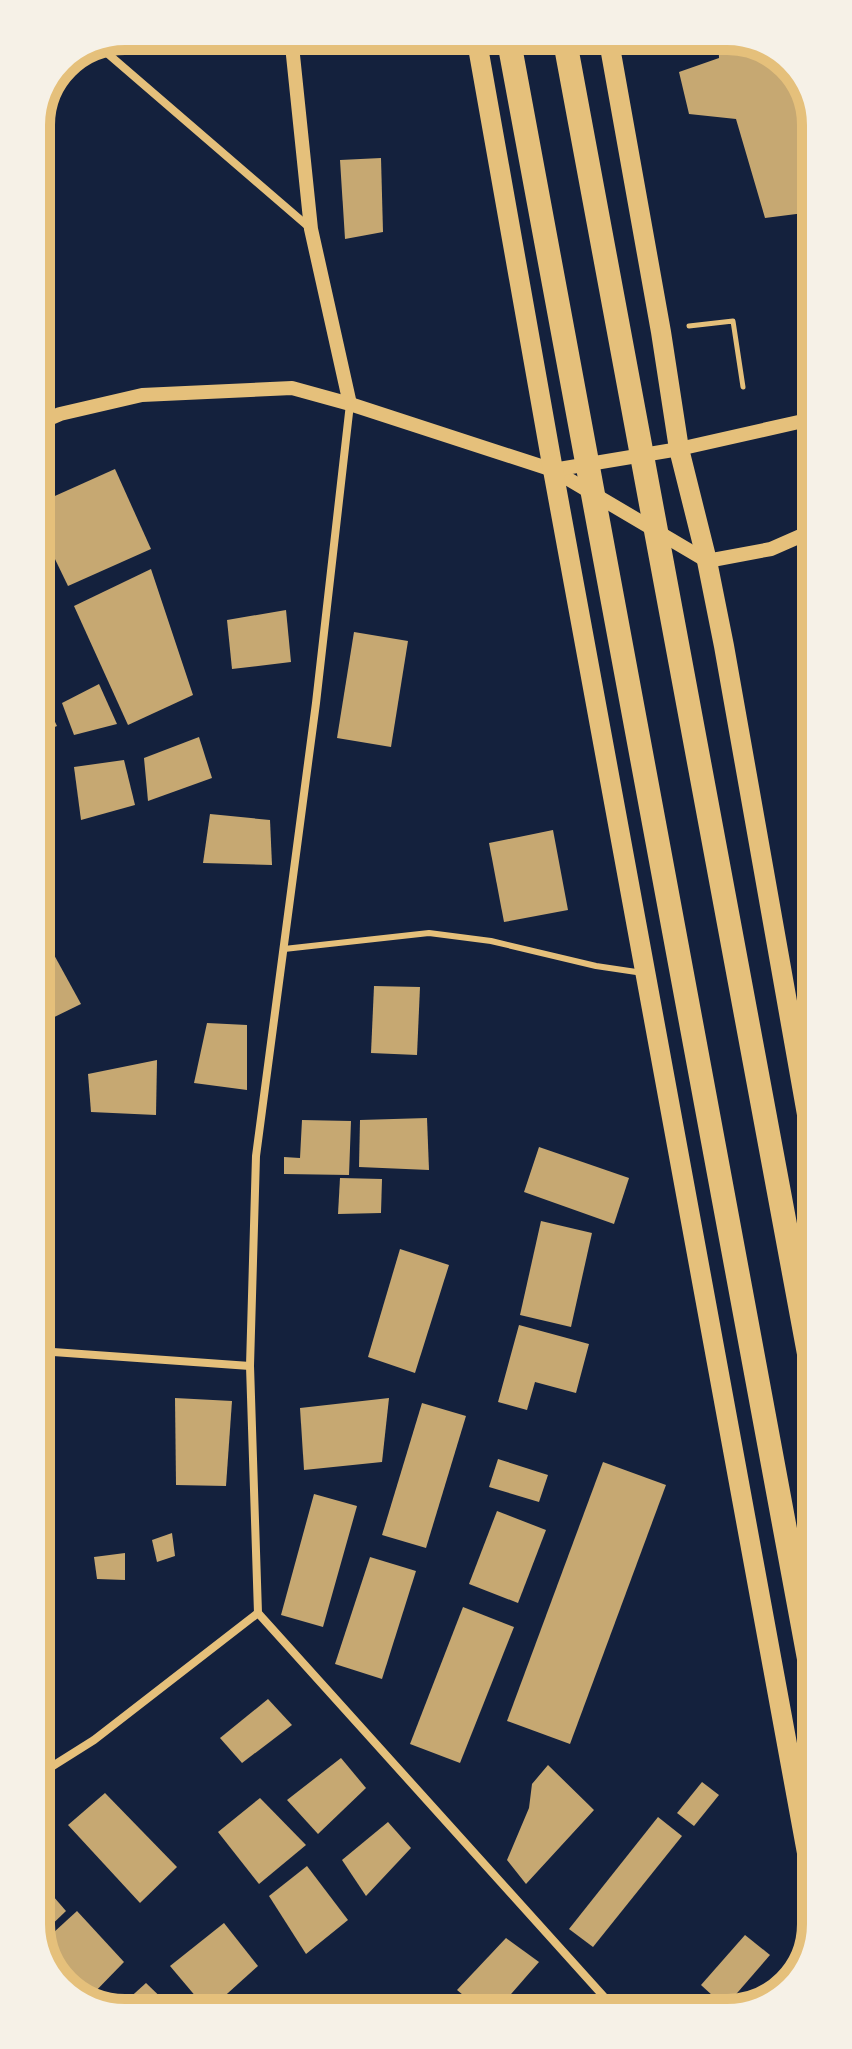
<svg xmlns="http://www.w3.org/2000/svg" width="852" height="2049" font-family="'Varela Round',sans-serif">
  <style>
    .building { fill: #c6a872 }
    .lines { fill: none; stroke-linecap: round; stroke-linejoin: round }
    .path { stroke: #e5c07b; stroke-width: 5 }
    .service { stroke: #e5c07b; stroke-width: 6 }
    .minor { stroke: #e5c07b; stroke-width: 8 }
    .tertiary { stroke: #e5c07b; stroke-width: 14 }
    .primary { stroke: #e5c07b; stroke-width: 20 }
    .motorway { stroke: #e5c07b; stroke-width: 24 }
    .rim { fill: none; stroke: #e5c07b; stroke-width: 10 }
  </style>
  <rect width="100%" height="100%" fill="#14213d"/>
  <g class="building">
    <polygon points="333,36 373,36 373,38 334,42"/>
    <polygon points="718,36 733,36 781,55 811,97 812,212 765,218 736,119 689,114 679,72 719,58"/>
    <polygon points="381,158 383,232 345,239 340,160"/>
    <polygon points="37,278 53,318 37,324"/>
    <polygon points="115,469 151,549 68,586 37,522 37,504"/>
    <polygon points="151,569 193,695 128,725 74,606"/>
    <polygon points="286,610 291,662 232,669 227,620"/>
    <polygon points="354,632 408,641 391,747 337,738"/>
    <polygon points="99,684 117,724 74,735 62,703"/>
    <polygon points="38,687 57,726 38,734"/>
    <polygon points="199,737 212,778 148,801 144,758"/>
    <polygon points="124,760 135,805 81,820 74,767"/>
    <polygon points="210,814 270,820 272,865 203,863"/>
    <polygon points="553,830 568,910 504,922 489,843"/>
    <polygon points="38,848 52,875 38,881"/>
    <polygon points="53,953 81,1004 38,1025 38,960"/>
    <polygon points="374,986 420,987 417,1055 371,1053"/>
    <polygon points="207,1023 247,1025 247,1090 194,1083"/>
    <polygon points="157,1060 156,1115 91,1112 88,1074"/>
    <polygon points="427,1118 429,1170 359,1167 360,1120"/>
    <polygon points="302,1120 351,1121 349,1175 284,1174 284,1157 300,1158"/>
    <polygon points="539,1147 629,1178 614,1224 524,1192"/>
    <polygon points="340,1178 382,1179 381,1213 338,1214"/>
    <polygon points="541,1221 592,1233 571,1327 520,1315"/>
    <polygon points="400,1249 449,1265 415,1373 368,1357"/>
    <polygon points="519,1325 589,1344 576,1393 535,1382 527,1410 498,1402"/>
    <polygon points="175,1398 232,1401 226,1486 176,1485"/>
    <polygon points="389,1398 382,1462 304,1470 300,1408"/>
    <polygon points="422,1403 466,1416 426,1548 382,1535"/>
    <polygon points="498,1459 548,1475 539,1502 489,1487"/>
    <polygon points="603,1462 666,1485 570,1744 507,1721"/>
    <polygon points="314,1494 357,1506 323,1627 281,1615"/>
    <polygon points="497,1511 546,1530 518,1603 469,1584"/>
    <polygon points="172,1533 175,1556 157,1562 152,1540"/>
    <polygon points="125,1553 125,1580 97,1579 94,1557"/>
    <polygon points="370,1557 416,1571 382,1679 335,1664"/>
    <polygon points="463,1607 514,1627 460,1763 410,1744"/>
    <polygon points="268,1699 292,1725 242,1763 220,1738"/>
    <polygon points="341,1758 366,1788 318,1834 287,1800"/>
    <polygon points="548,1765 594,1810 526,1884 507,1860 529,1808 532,1784"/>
    <polygon points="702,1782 719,1795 694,1826 677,1813"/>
    <polygon points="105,1793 177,1867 140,1903 68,1825"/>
    <polygon points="260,1798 306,1845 259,1884 218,1832"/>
    <polygon points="658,1817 682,1836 593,1947 569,1929"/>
    <polygon points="388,1822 411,1848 366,1896 342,1860"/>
    <polygon points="307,1866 348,1920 306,1954 269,1896"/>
    <polygon points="40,1881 66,1911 41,1935"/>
    <polygon points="77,1911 124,1962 87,2000 71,1994 41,1952 41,1944"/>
    <polygon points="224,1923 258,1966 208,2011 170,1966"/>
    <polygon points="745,1935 770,1955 725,2007 701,1985"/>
    <polygon points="506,1938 539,1962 497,2010 481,2010 457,1990"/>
    <polygon points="146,1983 176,2012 115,2011"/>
    <polygon points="693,1996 709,2009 683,2009"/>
  </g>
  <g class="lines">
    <polyline class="path" points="689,326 733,321 743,387"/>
    <polyline class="service" points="284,949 429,933 491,941 596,966 643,973"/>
    <g class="minor">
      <polyline points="100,47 310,228"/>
      <polyline points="350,404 316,703 256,1156 250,1366 258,1613 615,2009"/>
      <polyline points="39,1351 250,1366"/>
      <polyline points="40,1774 94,1740 258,1613"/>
    </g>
    <g class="tertiary">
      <polyline points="291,36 311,229 350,404"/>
      <polyline points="37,424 60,414 142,395 292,388 350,404 553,470 707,561 771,549 812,531"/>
      <polyline points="553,470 679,449 812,419"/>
    </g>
    <g class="primary">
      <polyline points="476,36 553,470 816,1902"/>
      <polyline points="608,36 661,332 679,449 707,561 724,646 814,1154"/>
    </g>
    <g class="motorway">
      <polyline points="508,36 815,1691"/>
      <polyline points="564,36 815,1386"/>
    </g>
  </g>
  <path d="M0 0H852V2049H0ZM125 50H727A75 75 0 0 1 802 125V1924A75 75 0 0 1 727 1999H125A75 75 0 0 1 50 1924V125A75 75 0 0 1 125 50Z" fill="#f6f1e7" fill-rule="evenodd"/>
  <path class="rim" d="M125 50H727A75 75 0 0 1 802 125V1924A75 75 0 0 1 727 1999H125A75 75 0 0 1 50 1924V125A75 75 0 0 1 125 50Z"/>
</svg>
